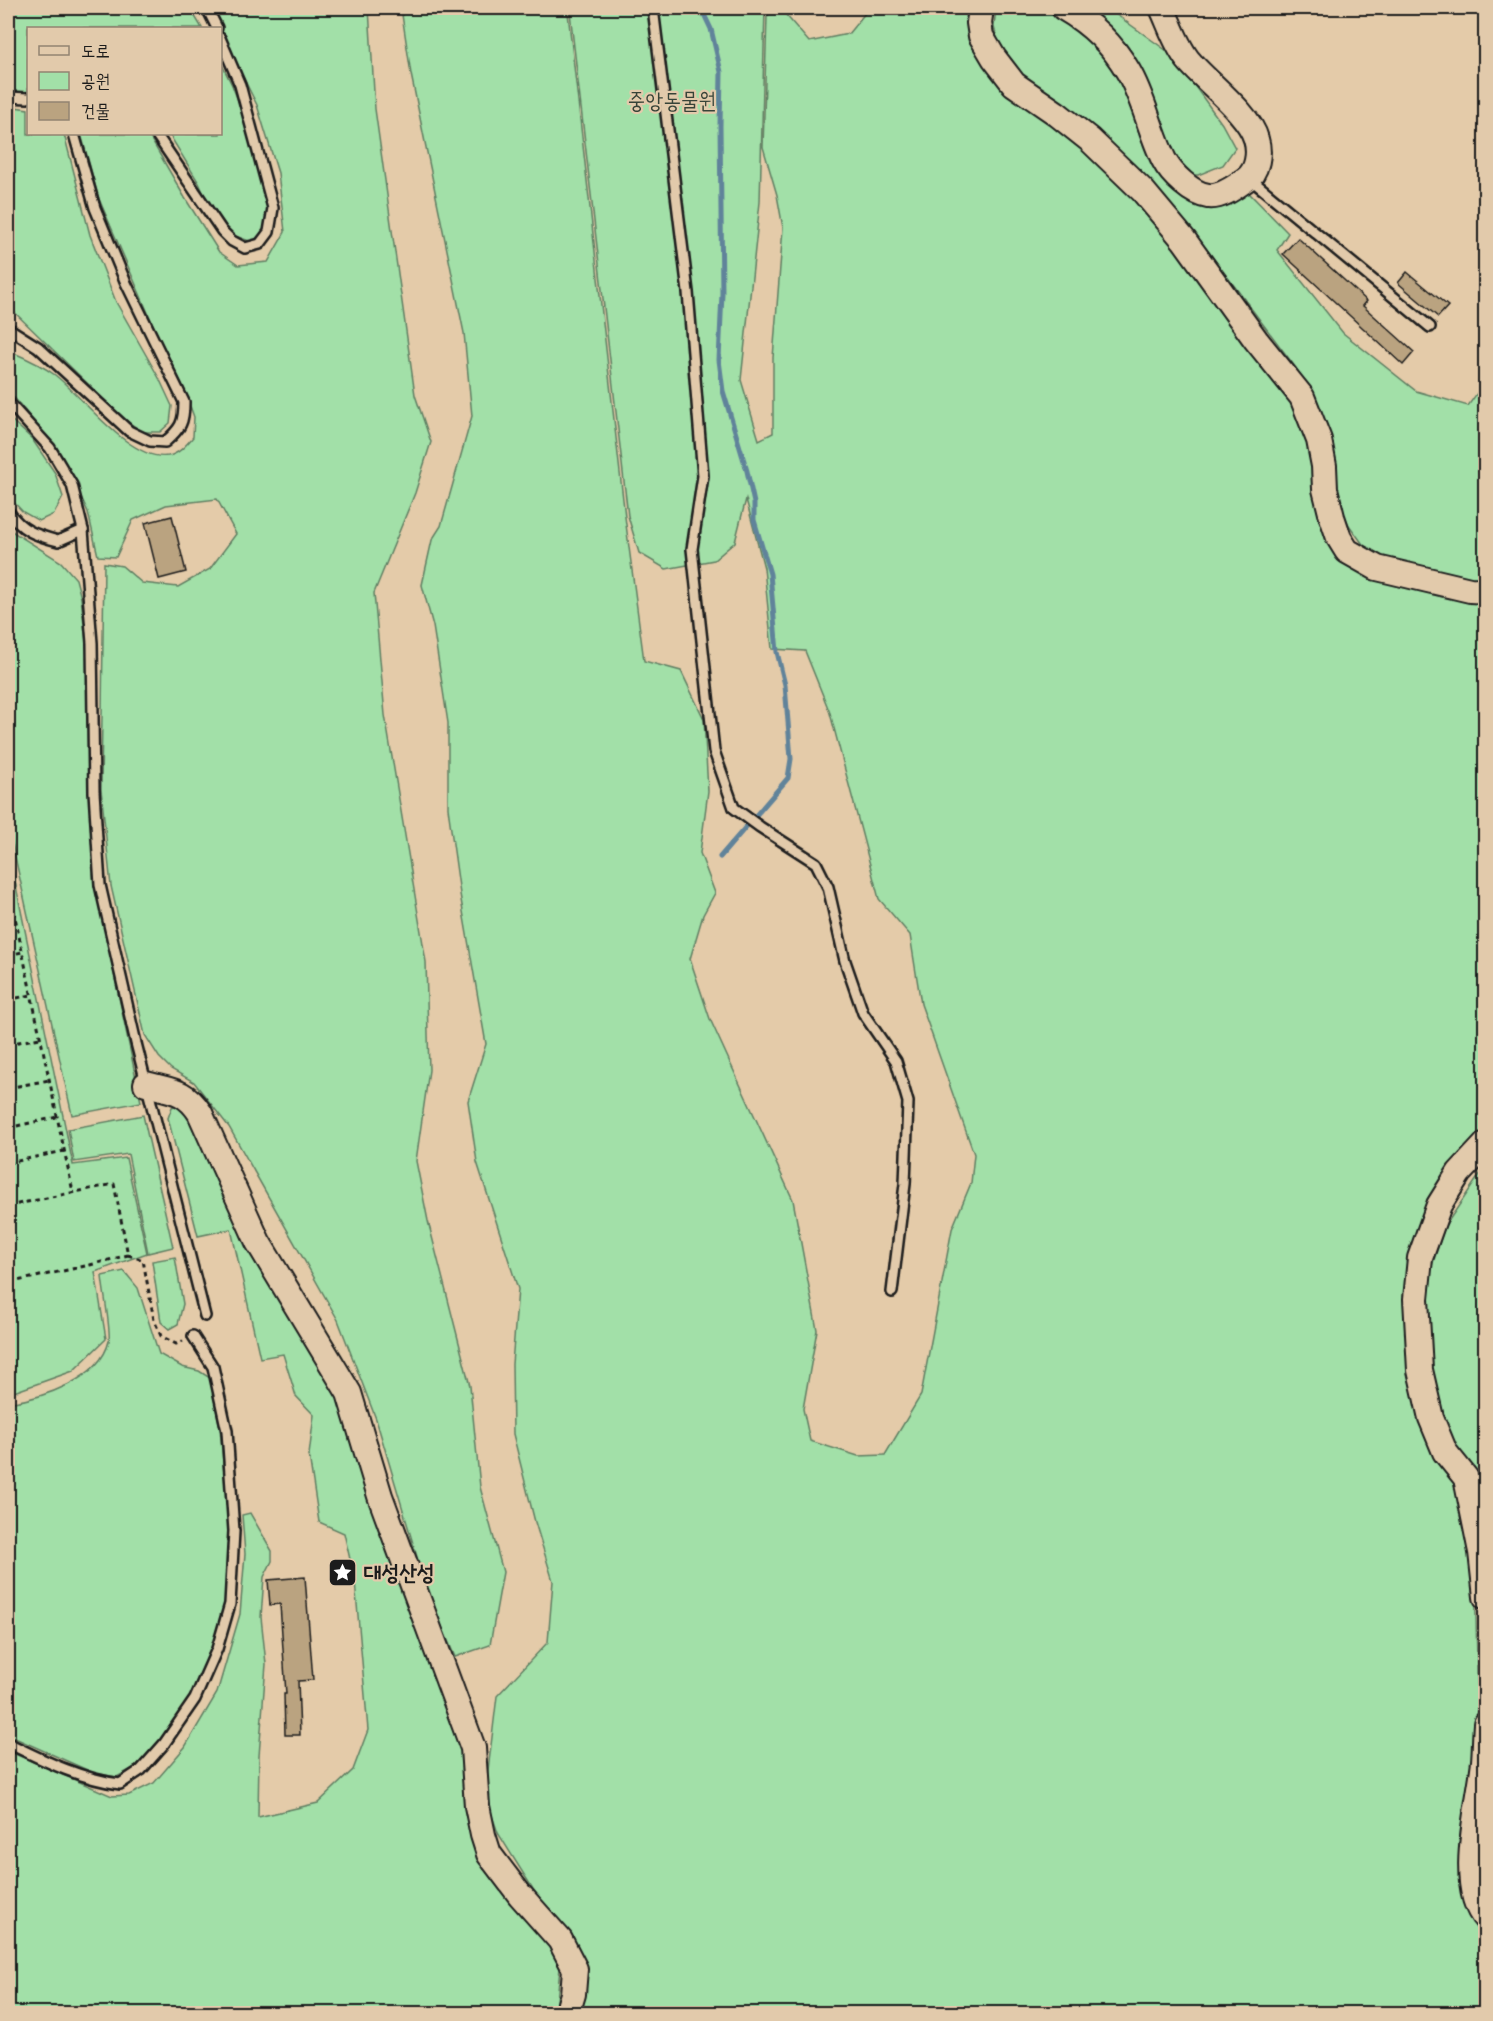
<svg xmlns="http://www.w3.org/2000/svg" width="1493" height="2021" font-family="'Gochi Hand','Poor Story',sans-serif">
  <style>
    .green { fill: #a2e0a8; stroke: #5f7e62; stroke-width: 1.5 }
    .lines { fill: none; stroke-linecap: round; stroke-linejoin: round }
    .stream { stroke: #61839a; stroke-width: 5 }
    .building { fill: #baa380; stroke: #1c1c1c; stroke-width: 1.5 }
    .service-casing { stroke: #1c1c1c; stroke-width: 14 }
    .tertiary-casing { stroke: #1c1c1c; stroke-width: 28 }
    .path { stroke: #1c1c1c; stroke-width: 3; stroke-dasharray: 4.5 4.5; stroke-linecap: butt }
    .service { stroke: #e2caab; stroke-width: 9 }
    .tertiary { stroke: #e2caab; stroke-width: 24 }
    .labels { text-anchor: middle; stroke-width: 4.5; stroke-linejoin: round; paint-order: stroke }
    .park-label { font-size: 22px; fill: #374338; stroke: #e2caab }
    .poi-label { font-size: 22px; font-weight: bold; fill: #1c1c1c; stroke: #e2caab; text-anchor: start }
  </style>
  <rect width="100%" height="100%" fill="#e4cba9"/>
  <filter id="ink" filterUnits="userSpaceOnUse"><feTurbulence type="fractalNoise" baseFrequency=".0167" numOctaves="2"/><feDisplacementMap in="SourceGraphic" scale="12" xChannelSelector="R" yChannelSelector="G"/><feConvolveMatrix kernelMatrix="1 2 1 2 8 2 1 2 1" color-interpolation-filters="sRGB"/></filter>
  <g filter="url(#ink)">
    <g class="green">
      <polygon points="8,8 190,8 202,28 28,28 28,92 8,92"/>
      <path d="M208 8H369L375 109 415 395 431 442 415 493 374 593 385 715 426 962 429 1070 416 1161 428 1221 470 1386 480 1487 503 1572 490 1645 455 1657 428 1594 376 1419 338 1320 229 1127 194 1082 171 1069 159 1057 145 1035 111 886 101 789 104 563 122 566 142 583 178 587 210 569 236 534 217 499 166 505 133 520 116 557 98 556 88 512 62 456 8 390V359L14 353C28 359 43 366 55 375 82 396 130 462 168 456 179 454 186 445 193 437L194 417 183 386 158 336 99 199 81 134H148L185 198 219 252 238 265 268 262 285 232 278 173 257 105 221 33 220 28Z"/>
      <polygon points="401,8 569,8 568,13 625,517 644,661 681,671 704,719 708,791 700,853 715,893 703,915 690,959 710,1019 793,1200 817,1330 803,1409 810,1441 858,1456 885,1455 921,1395 952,1229 971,1183 974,1154 921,1004 910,935 879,899 830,713 805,651 772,649 764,568 746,499 735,542 714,560 666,569 639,553 628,516 570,12 571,8 765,8 760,202 741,380 759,440 773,433 773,358 783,228 777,195 763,147 767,17 773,8 780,8 809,42 848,34 866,12 863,8 974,8 971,14 1056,122 1138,196 1300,408 1330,539 1485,600 1485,1132 1417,1245 1405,1312 1410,1362 1460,1492 1475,1570 1478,1710 1467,1841 1476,1925 1485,1931 1485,2013 580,2013 562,1930 533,1889 498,1833 485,1795 497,1696 548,1642 553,1581 535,1522 513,1434 512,1364 518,1289 477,1162 468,1101 486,1044 460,894 448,808 448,723 433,626 422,585 432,540 441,526 472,416 464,333 411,74"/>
      <polygon points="996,8 1052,8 1109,54 1143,129 1222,206 1249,193 1288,233 1277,250 1343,333 1416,391 1468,406 1485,382 1485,584 1379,558 1365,547 1349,525 1337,499 1316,400 1296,368 1202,243 1141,176 1003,60 994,27"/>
      <polygon points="1080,8 1107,8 1167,51 1186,74 1222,124 1235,148 1223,165 1198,175 1186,175"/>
      <polygon points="221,63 232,85 258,153 271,207 264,231 252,242 230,234 213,214 199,183 169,134 220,134"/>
      <polygon points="8,106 28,109 28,134 64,134 90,235 116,302 159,378 172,406 170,423 160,432 143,432 124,419 8,306"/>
      <polygon points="8,417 32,439 55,473 63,497 54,514 39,521 23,512 8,496"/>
      <polygon points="8,524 13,532 61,562 76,579 81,598 87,650 89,789 95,883 141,1102 72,1115 10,834 8,834"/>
      <polygon points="8,847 73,1165 126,1158 147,1253 95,1272 106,1339 73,1371 11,1393 8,1393"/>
      <polygon points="181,1103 339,1389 463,1738 472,1833 552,1944 560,1967 556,2013 8,2013 8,1751 112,1796 129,1795 154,1783 185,1747 217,1693 240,1614 245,1554 242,1515 250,1513 272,1551 272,1561 264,1577 261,1617 266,1664 259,1756 258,1817 318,1803 353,1770 368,1730 355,1581 344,1533 319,1522 309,1455 314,1415 296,1396 283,1354 260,1358 231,1229 198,1236 168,1118 172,1107"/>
      <polygon points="143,1115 173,1247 148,1253 128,1154 74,1162 68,1129"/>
      <polygon points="1485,1167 1485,1531 1455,1446 1439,1409 1427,1366 1424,1318 1432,1266 1445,1226"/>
      <polygon points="175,1257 183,1304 178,1324 169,1329 161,1322 152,1261"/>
      <path d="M124 1271 138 1288 159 1354 182 1367 199 1371 210 1378 220 1428 230 1543 225 1601 213 1644 190 1697 158 1744 135 1767 117 1777 94 1773 8 1735V1403C42 1398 100 1380 109 1341 111 1330 103 1289 102 1276Z"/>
    </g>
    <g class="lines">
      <polyline class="stream" points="701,8 711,29 721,72 720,126 722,293 719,360 723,391 747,471 754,503 754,520 770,574 777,652 785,685 791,759 788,778 720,857"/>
    </g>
    <g class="building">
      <polygon points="1298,238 1367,301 1363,306 1414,352 1403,365 1283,254"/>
      <polygon points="1407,272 1448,306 1438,317 1398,283"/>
      <polygon points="172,516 186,572 159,579 145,523"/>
      <polygon points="305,1577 313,1680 298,1681 300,1735 285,1735 284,1694 286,1694 280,1604 270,1605 268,1580"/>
    </g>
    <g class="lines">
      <defs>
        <g id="service">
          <polyline points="207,8 217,28"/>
          <polyline points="653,8 688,292 703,476 692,549 714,751 734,808 760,827 816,863 828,887 845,961 863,1013 896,1061 908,1102 905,1184 892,1292"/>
          <polyline points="8,97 28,98"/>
          <polyline points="156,134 222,231 232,241 245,248 260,244 269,232 273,208 240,85 220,38"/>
          <polyline points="1249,178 1430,327"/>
          <path d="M8 328 38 347 129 431 150 441 165 442C181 428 184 423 184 402L126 283 95 208 74 134"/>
          <polyline points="8,402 50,448 72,485 83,530 92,643 94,792 100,885 136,1043 205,1316"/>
          <path d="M8 511C22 531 35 535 58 541L83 530"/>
          <path d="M8 1743C43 1760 80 1779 120 1784L141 1770 164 1744 195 1699 217 1649 230 1604 234 1531 227 1431 213 1367 193 1336"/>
        </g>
        <g id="tertiary">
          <polyline points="981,8 979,23 981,36 994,58 1014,84 1056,113 1090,140 1143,191 1184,240 1256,340 1302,397 1319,440 1324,466 1325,489 1332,517 1339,538 1347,551 1377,568 1470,590 1486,591"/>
          <path d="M1064 8C1090 23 1113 45 1128 71 1144 98 1150 132 1164 160 1171 174 1192 194 1208 196 1221 198 1235 187 1245 180 1258 172 1260 152 1256 139 1249 113 1206 82 1188 60 1176 45 1170 25 1162 8"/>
          <path d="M146 1084C172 1091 185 1090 200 1113L258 1242 349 1393 380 1496 473 1748 477 1806 483 1835 489 1854 520 1895 560 1940 575 1969 573 1994 567 2014"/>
          <polyline points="1486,1144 1459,1173 1439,1205 1420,1258 1416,1299 1420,1370 1431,1418 1445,1452 1466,1478 1481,1552 1486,1597"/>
          <path d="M1486 1724C1485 1736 1485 1749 1484 1761 1480 1801 1456 1887 1486 1919"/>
        </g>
      </defs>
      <use href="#service" class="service-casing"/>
      <use href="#tertiary" class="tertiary-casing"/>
      <g class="path">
        <polyline points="8,884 73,1192"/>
        <polyline points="8,955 22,952"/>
        <polyline points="8,1000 31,995"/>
        <polyline points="8,1044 40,1038"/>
        <polyline points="8,1088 49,1080"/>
        <polyline points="8,1128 57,1117"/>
        <polyline points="8,1163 64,1151"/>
        <polyline points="8,1206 114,1184 128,1255 90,1265 8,1283"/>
        <polyline points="128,1255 143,1260 154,1320 161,1336 176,1344 183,1341"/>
      </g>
      <use href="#service" class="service"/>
      <use href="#tertiary" class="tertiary"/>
    </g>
  </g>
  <defs>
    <symbol id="sight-square" viewBox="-11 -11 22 22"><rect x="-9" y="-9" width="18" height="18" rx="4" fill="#1c1c1c" stroke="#e2caab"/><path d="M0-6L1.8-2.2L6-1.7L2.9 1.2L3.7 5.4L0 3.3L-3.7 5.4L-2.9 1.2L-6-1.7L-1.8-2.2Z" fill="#fff"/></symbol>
  </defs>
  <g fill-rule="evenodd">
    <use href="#sight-square" x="326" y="1556" width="33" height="33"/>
  </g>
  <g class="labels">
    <g class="park-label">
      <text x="672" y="108">중앙동물원</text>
    </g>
    <g class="poi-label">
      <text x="364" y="1580">대성산성</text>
    </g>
  </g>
  <rect width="1493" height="2021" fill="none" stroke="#e2caab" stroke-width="30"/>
  <rect x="15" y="15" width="1463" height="1991" fill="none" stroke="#1c1c1c" stroke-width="2" filter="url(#ink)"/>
  <rect x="27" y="27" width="195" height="108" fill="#e2caab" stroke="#938472" stroke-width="1.5"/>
  <rect x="39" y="46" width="30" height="9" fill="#e2caab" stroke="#938472" stroke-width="1.5"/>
  <text x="81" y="57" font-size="18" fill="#1c1c1c">도로</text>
  <rect x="39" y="72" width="30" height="18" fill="#a2e0a8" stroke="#938472" stroke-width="1.5"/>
  <text x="81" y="87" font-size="18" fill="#1c1c1c">공원</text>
  <rect x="39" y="102" width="30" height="18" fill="#baa380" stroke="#938472" stroke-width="1.5"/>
  <text x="81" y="117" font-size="18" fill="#1c1c1c">건물</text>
</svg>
